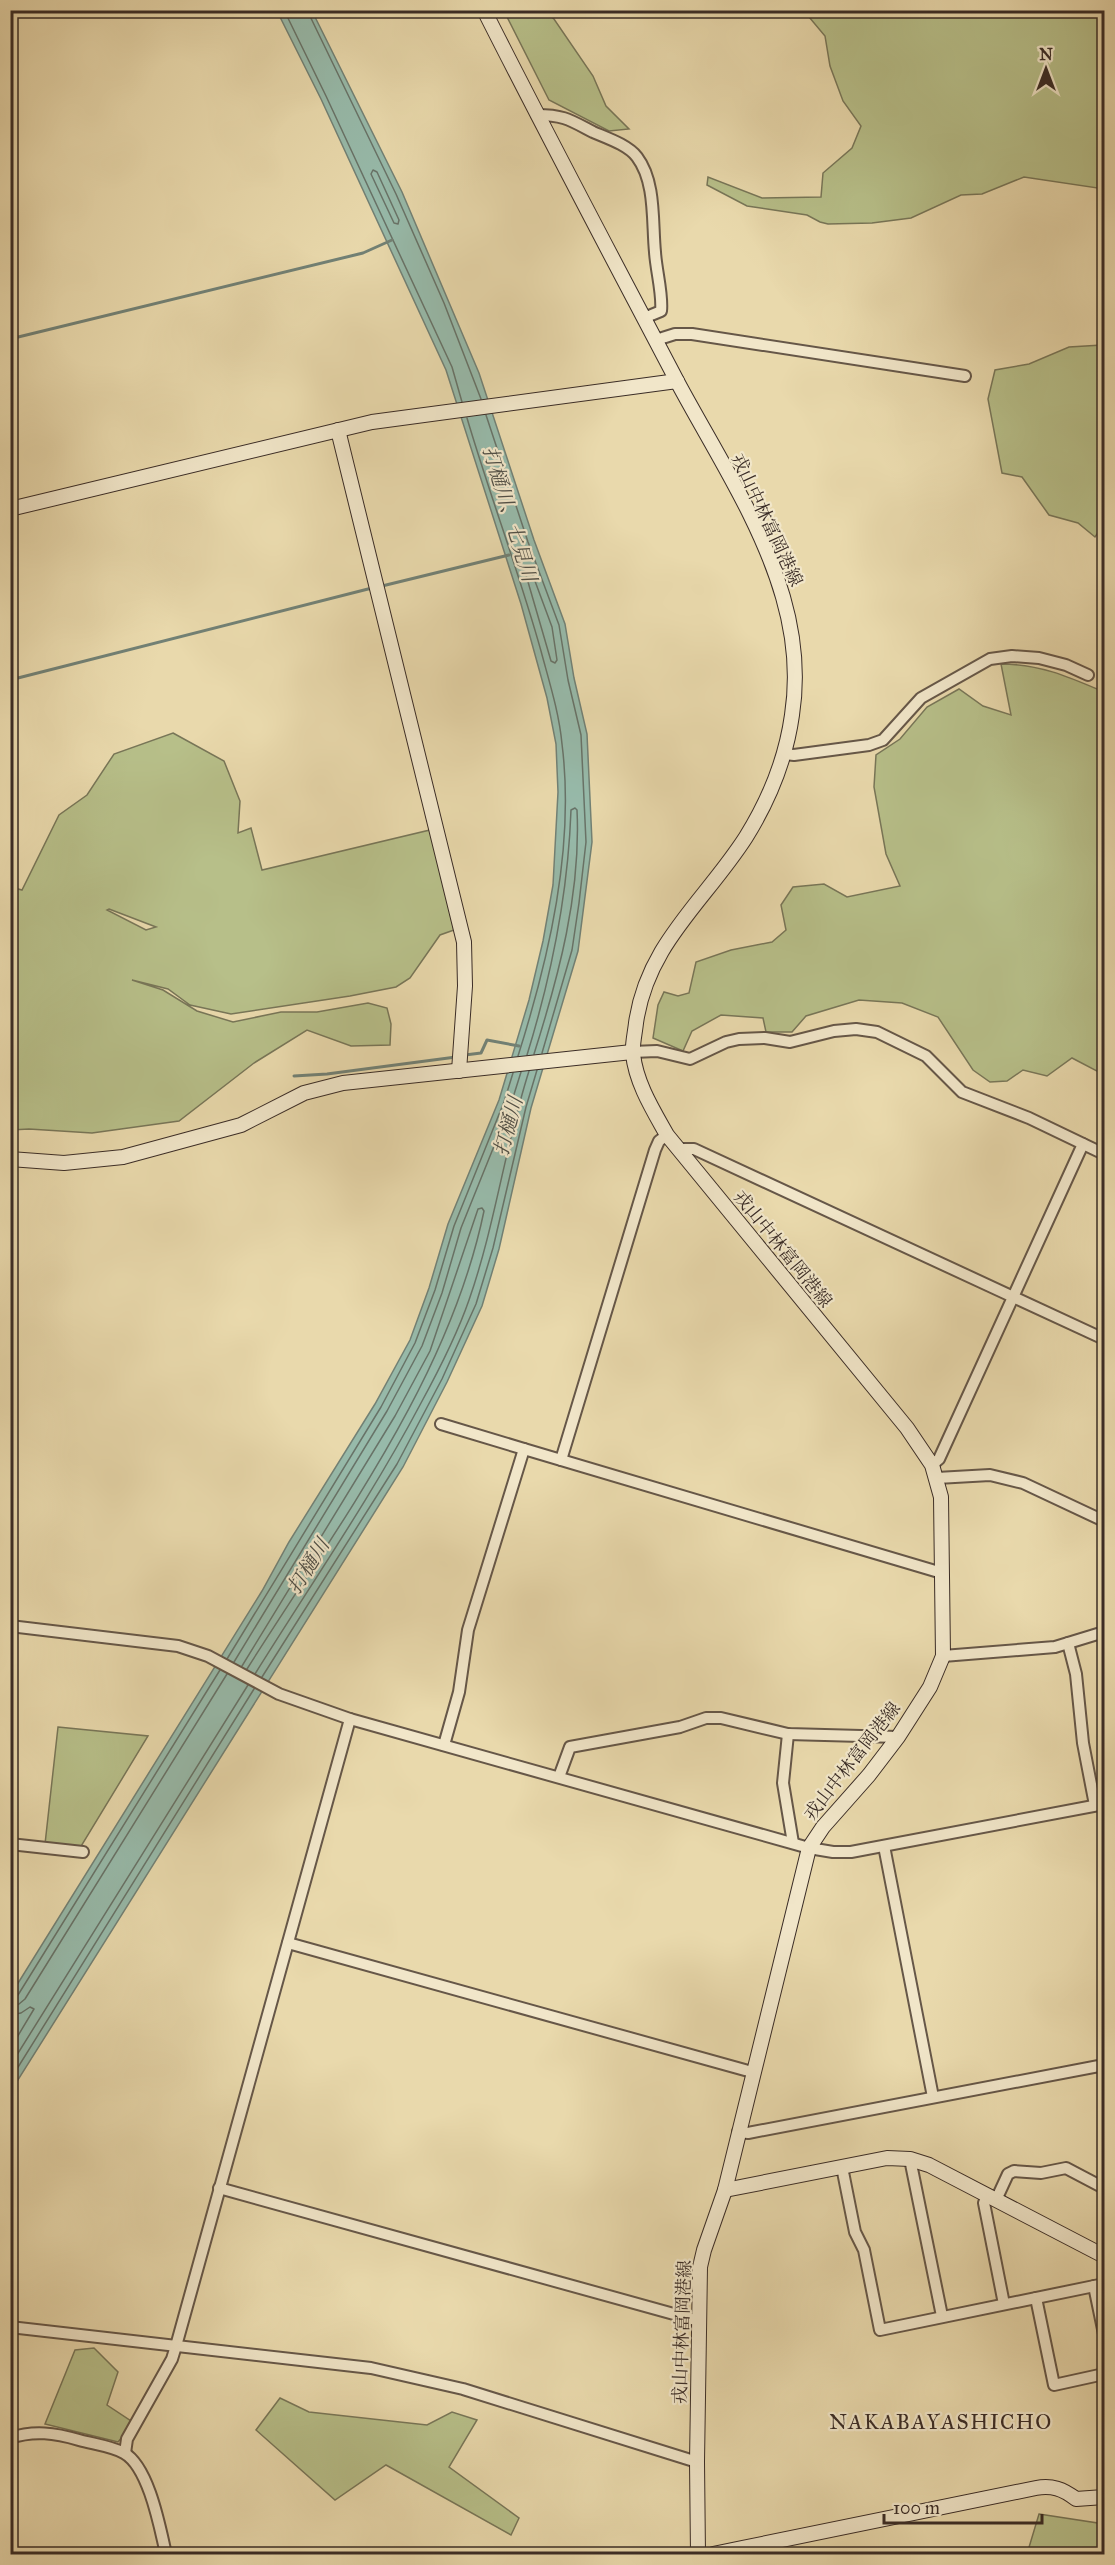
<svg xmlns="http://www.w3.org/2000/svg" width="1115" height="2565" font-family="'IM FELL Great Primer','Noto Serif JP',serif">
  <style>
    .green { fill: #b7bf89; stroke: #787658; stroke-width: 1.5; fill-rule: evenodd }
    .water { fill: #97baaa; stroke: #728175; stroke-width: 1.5 }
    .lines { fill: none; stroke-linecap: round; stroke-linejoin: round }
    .shore { stroke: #687368; stroke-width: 1.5 }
    .stream { stroke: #728175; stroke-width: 3 }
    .street-casing { stroke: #665748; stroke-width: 14 }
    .secondary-casing { stroke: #3a2c26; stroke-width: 16 }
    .street { stroke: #f1e6c9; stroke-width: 10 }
    .secondary { stroke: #f1e6c9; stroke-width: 14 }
    .labels { text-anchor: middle; stroke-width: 4.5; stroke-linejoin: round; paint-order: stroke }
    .street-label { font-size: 18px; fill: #3a2c26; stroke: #f1e6c9 }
    .water-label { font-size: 20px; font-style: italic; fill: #515047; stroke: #f1e6c9 }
    .quarter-label { font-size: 21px; letter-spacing: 1.5px; fill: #3a2c26; stroke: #f1e6c9 }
  </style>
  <rect width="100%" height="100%" fill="#e9d9ac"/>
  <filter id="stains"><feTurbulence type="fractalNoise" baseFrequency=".00333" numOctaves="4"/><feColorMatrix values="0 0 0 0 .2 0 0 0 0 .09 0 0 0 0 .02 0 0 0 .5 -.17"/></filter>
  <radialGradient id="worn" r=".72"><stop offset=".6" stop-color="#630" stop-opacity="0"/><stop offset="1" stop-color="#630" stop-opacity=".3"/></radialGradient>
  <g class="green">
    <polygon points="504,11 543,11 554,19 593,76 606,106 629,129 609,131 549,100"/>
    <polygon points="804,11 1104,11 1104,189 1024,177 982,194 961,195 911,218 872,223 828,224 820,222 807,215 747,206 707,185 708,177 762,198 821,197 823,173 852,148 861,126 843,101 830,66 825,36"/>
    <polygon points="1104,342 1104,524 1095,537 1078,523 1049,515 1022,477 1002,473 988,399 995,370 1029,364 1069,347 1102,345"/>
    <path d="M1001 664C1040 664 1069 677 1104 692V1078L1099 1072 1072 1058 1047 1076 1023 1070 1007 1081 990 1082 973 1070 938 1017 902 1003 859 1000 806 1016 792 1032H766L763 1018 721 1015 692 1031 683 1051 653 1038 658 1005 664 992 678 996 689 993 696 962 731 950 772 942 786 930 781 905 793 887 824 884 847 897 900 886 886 854 874 787 876 755 900 739 927 707 959 689 983 706 1011 715Z"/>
    <path d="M173 733 224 761 240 801 238 833 251 828 262 870 430 830 454 930 440 935 410 978 396 987 350 996 231 1014 190 1005 168 989 132 980 163 990 197 1011 233 1022 281 1012H317L368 1003 387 1008 391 1024 390 1045 351 1046 307 1030 254 1063 179 1121 92 1133 29 1129 11 1130V887L22 890 59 815 87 795 114 754ZM109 909 156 927 146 930 107 910Z"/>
    <polygon points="58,1727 148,1736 80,1848 45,1844"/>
    <polygon points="94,2348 118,2372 107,2405 134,2423 118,2442 45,2424 75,2350"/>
    <polygon points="280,2398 309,2412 427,2425 452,2412 477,2420 449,2467 519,2518 511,2535 386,2465 335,2500 256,2430"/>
    <polygon points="1039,2514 1104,2524 1104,2554 1027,2554"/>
  </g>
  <polygon class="water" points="277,11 312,11 402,192 479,373 534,540 565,624 574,678 587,734 592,842 578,951 531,1108 499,1249 482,1306 447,1382 403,1467 11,2091 10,1996 262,1591 289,1542 375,1404 410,1340 429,1288 448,1224 499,1100 529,1000 543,941 553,885 558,792 556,744 547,698 521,604 446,370 321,99"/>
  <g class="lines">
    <g class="shore">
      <polyline points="284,10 326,96 452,367 462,402"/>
      <polyline points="307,10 396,194 444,303 481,399"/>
      <polygon points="373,170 377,172 399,220 398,224 394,223 371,174"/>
      <polyline points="486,415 528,542 559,625 568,680 581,735 586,842 579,903 572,950 542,1053"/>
      <path d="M467 418C490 496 519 572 541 651 549 681 559 712 562 744 575 847 549 958 518 1056"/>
      <polygon points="528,571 532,573 552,627 557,660 555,663 551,661 526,575"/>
      <path d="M527 1055C552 974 568 895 571 810L575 808 577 810C581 893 559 975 534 1054"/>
      <polyline points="227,1659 381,1407 415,1343 435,1290 454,1226 504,1102 513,1073"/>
      <polyline points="234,1662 387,1411 422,1346 442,1293 461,1228 511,1104 521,1072"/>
      <path d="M242 1666 395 1416 430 1351 478 1209 482 1208 484 1211C449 1380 337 1526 247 1669"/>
      <path d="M255 1674C311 1584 372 1496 421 1403 439 1370 457 1335 469 1300 495 1226 505 1146 529 1071"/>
      <polyline points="262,1677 397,1464 442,1379 476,1304 493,1248 526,1107 537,1070"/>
      <polyline points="10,1998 18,1995 220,1670"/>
      <polyline points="10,2006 19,2004 25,1999 227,1674"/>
      <polyline points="10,2015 21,2013 30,2007 34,2009 10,2049"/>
      <polyline points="10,2066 248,1685"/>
      <polyline points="10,2080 254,1689"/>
    </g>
    <g class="stream">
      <polyline points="10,339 363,253 392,240"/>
      <polyline points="382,586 509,555"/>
      <polyline points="10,680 372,588"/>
      <polyline points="465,1055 481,1053 487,1040 519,1046"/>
      <polyline points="294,1076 327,1074 456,1057"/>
    </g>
    <defs>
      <g id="street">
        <path d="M537 115C564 115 570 120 593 132 607 138 628 145 637 157 656 182 652 222 655 252 656 270 663 295 661 311L644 318"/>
        <polyline points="656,340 675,334 692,334 965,376"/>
        <polyline points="785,754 794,755 869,745 883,740 921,698 990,659 1012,656 1039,658 1066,665 1088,675"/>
        <polyline points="632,1052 657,1051 690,1059 726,1042 739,1039 765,1038 790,1042 834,1031 856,1029 877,1032 926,1056 962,1092 1029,1118 1104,1154"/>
        <polyline points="678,1149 694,1149 1104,1339"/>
        <polyline points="441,1424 524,1449"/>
        <polyline points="561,1460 655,1150 659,1141 667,1135"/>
        <polyline points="932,1465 939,1459 1083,1144"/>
        <polyline points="937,1478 990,1475 1023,1483 1104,1521"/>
        <polyline points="10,1626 178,1646 208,1656 279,1694 350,1719 809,1848 833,1852 851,1852 1104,1804"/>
        <polyline points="1068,1643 1076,1674 1083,1743 1095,1805"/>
        <polyline points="943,1656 1055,1647 1104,1632"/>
        <polyline points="788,1734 783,1783 793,1843"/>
        <polyline points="444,1745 459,1692 468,1630 524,1449 942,1573"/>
        <polyline points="559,1777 570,1747 680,1727 706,1718 721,1718 788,1734 898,1737"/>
        <polyline points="10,1844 83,1852"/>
        <polyline points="884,1846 933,2097"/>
        <polyline points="288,1943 752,2072"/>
        <polyline points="738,2132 748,2133 1104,2065"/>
        <polyline points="910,2159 942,2316"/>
        <polyline points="842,2167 855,2232 864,2250 880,2330 1104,2284"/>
        <polyline points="219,2188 699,2321"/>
        <polyline points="987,2195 984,2203 1004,2304"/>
        <polyline points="996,2200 1008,2174 1014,2171 1041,2173 1066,2168 1104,2188"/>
        <polyline points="1094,2286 1104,2334"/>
        <polyline points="1036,2298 1054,2385 1104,2374"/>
        <polyline points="10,2327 371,2368 463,2389 697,2462"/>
        <path d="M10 2438C34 2430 55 2433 79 2440 93 2444 111 2446 124 2453 149 2467 160 2528 166 2554"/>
        <polyline points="125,2453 127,2439 172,2359 176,2346 350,1719"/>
      </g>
      <g id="secondary">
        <path d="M484 10C547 135 613 259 678 383 715 452 761 521 783 597 794 635 798 676 792 715 786 758 769 800 746 837 705 901 647 944 636 1023 635 1033 632 1045 633 1054 636 1083 653 1110 667 1135L907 1428 932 1465 941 1497 943 1656 930 1687 898 1737 869 1775 823 1827 809 1848 725 2190 704 2250 700 2267 697 2462 698 2554"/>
        <polyline points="338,430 464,942 465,986 459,1071"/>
        <polyline points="10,509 372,422 677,381"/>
        <polyline points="10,1159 64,1163 123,1157 241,1125 304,1093 343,1083 632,1052"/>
        <polyline points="725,2190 887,2158 910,2159 929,2165 1104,2256"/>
        <path d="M713 2554 1036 2488C1052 2485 1063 2489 1076 2499L1104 2497"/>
      </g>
    </defs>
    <use href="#street" class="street-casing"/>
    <use href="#secondary" class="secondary-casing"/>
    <use href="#street" class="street"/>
    <use href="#secondary" class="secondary"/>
  </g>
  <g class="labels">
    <g class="street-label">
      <text transform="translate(767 520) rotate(65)" y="6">戎山中林富岡港線</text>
      <text transform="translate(783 1249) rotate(51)" y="6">戎山中林富岡港線</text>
      <text transform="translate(852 1761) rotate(-52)" y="6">戎山中林富岡港線</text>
      <text transform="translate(682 2332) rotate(-88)" y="6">戎山中林富岡港線</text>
    </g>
    <g class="water-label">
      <text transform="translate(510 514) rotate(73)" y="7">打樋川、七見川</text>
      <text transform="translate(508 1126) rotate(-75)" y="7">打樋川</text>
      <text transform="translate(308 1566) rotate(-58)" y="7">打樋川</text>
    </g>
    <g class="quarter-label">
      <text x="941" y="2429">NAKABAYASHICHO</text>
    </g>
  </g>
  <rect width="1115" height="2565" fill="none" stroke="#e9d9ac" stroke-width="36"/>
  <rect x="12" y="12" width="1091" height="2541" fill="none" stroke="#3a2c26" stroke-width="3"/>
  <rect x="18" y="18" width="1079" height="2529" fill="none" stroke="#3a2c26" stroke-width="1.5"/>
  <g transform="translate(1046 69)" stroke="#f1e6c9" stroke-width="4.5" paint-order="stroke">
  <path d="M0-4.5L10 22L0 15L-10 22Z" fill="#3a2c26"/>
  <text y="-9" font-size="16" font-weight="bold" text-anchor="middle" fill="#3a2c26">N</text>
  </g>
  <path d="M884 2514v9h158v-9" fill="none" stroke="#3a2c26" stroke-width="3"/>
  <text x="893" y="2514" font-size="18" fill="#3a2c26" stroke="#f1e6c9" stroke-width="4.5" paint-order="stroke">100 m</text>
  <rect width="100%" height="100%" filter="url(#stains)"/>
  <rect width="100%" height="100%" fill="url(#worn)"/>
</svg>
